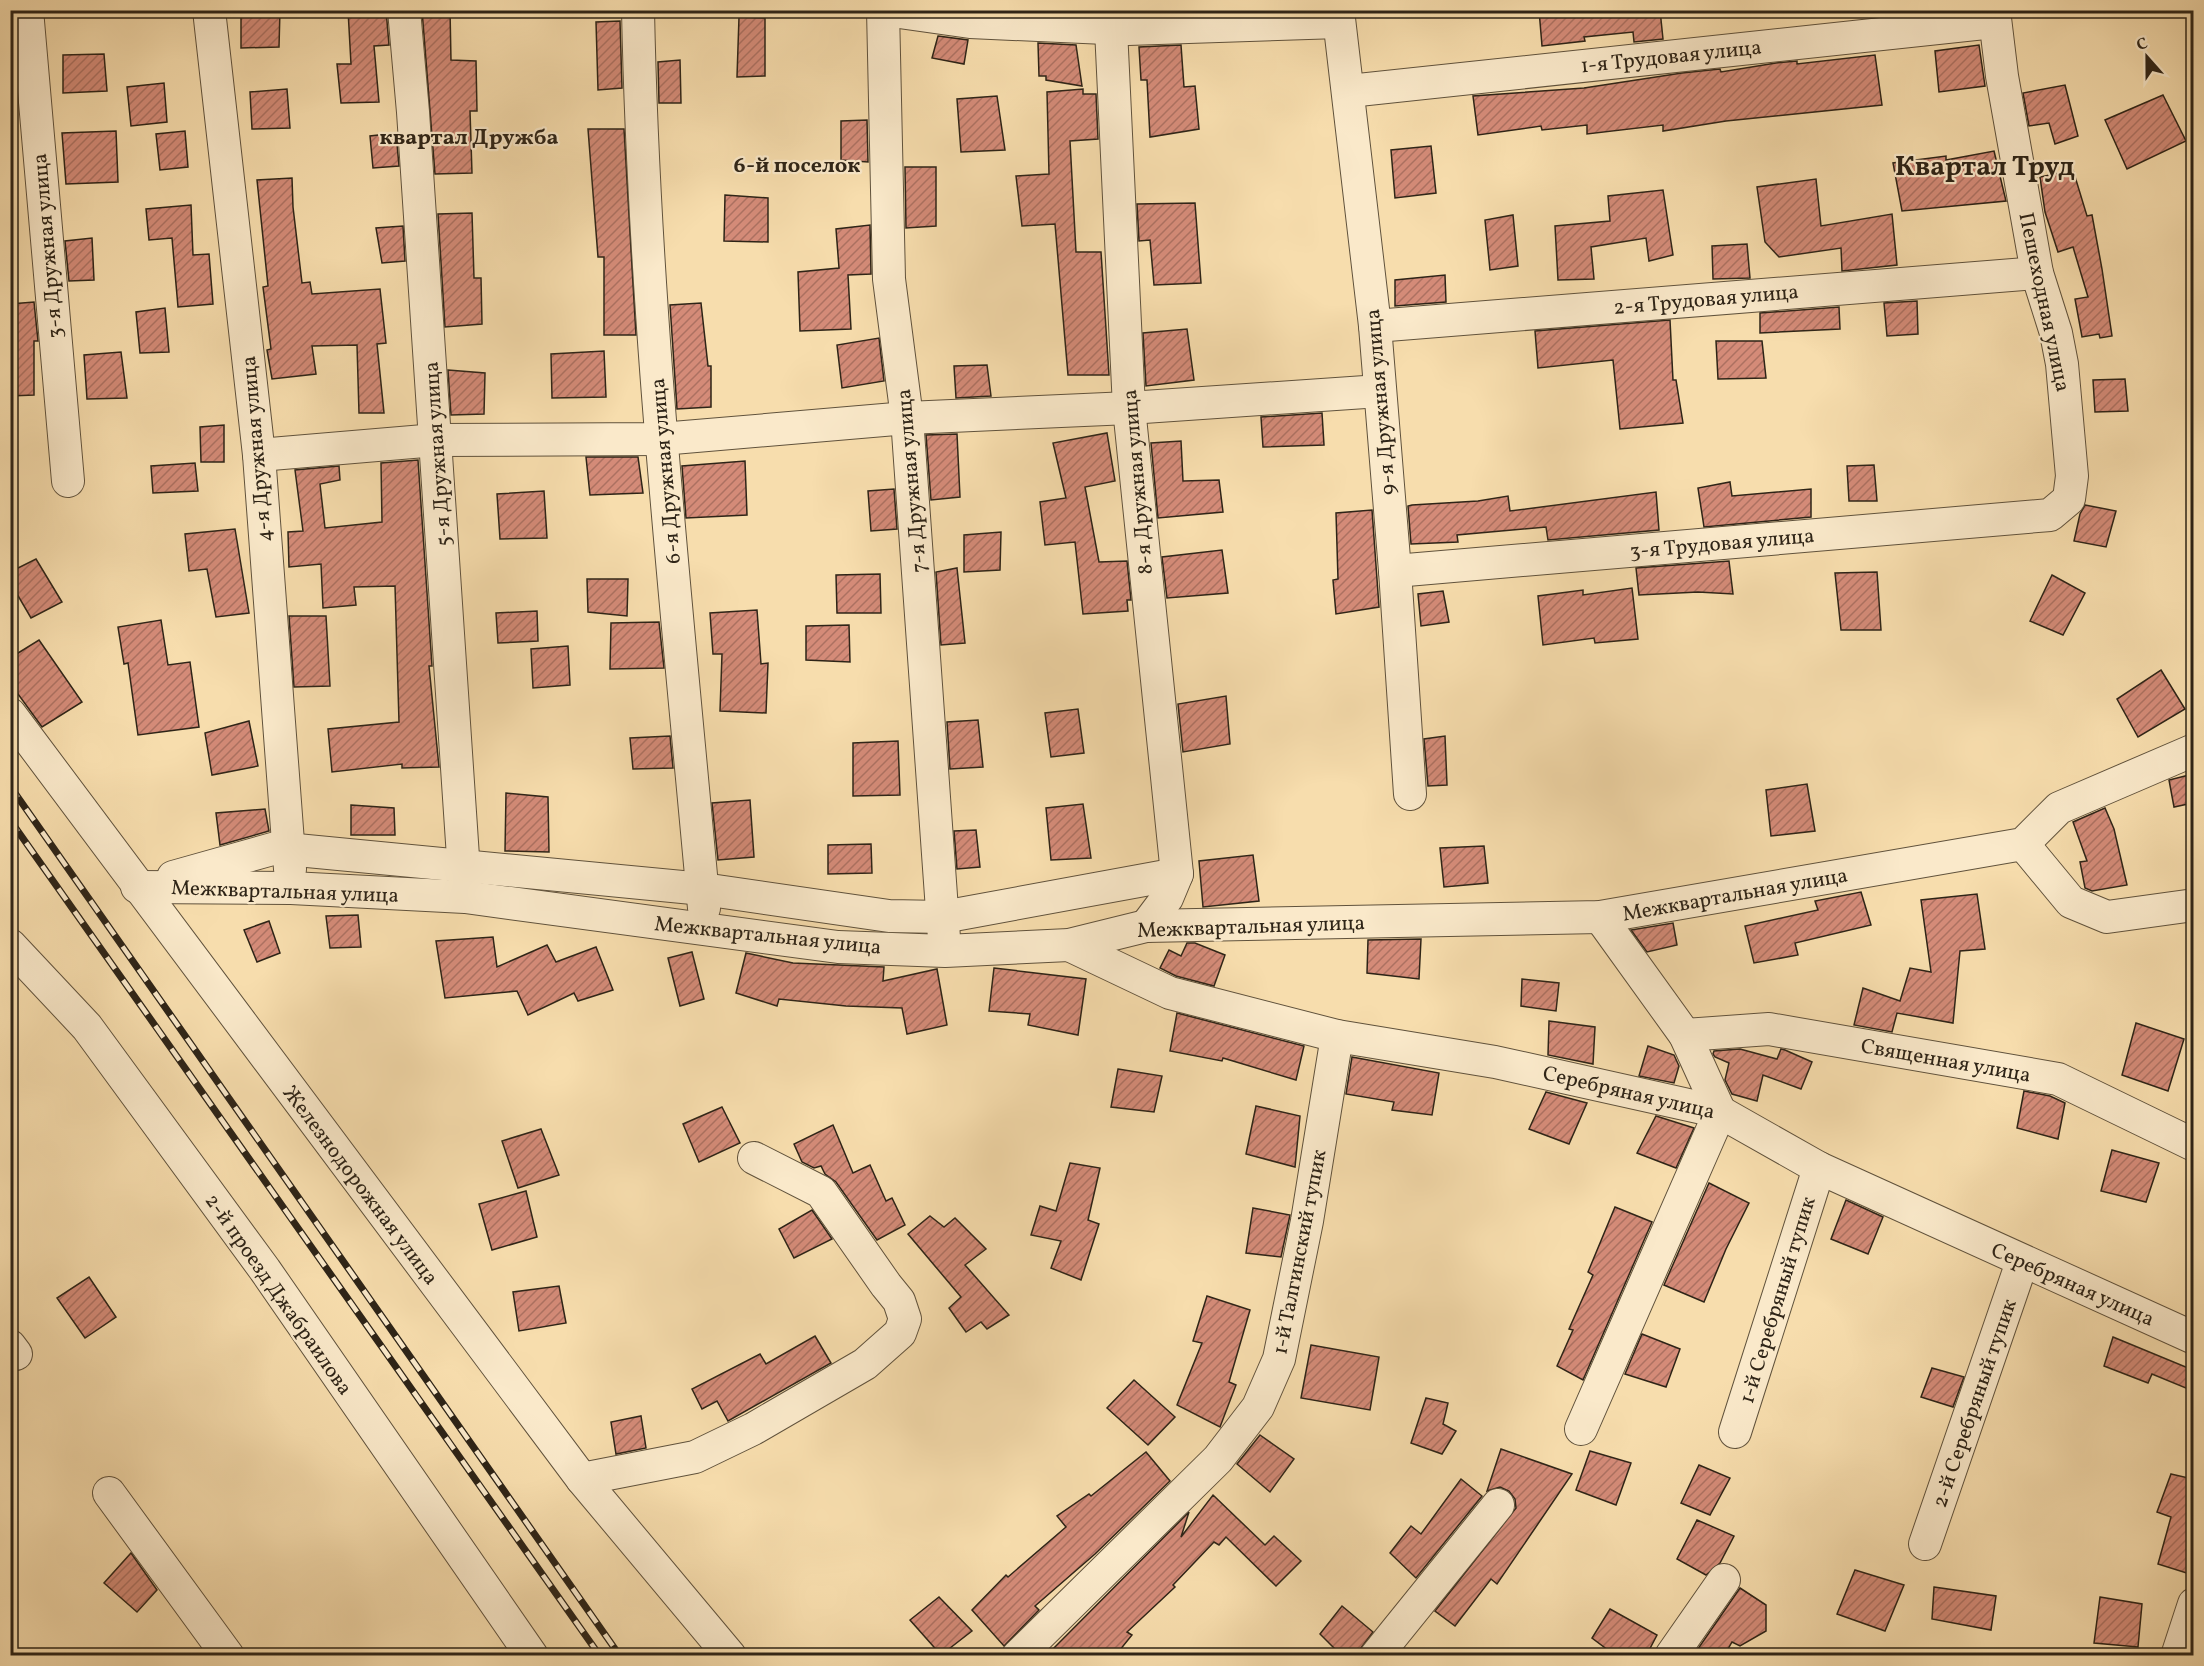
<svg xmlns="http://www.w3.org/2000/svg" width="2204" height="1666" font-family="Vollkorn,serif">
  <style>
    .building { fill: url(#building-hatch); stroke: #2e2417; stroke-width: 1.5 }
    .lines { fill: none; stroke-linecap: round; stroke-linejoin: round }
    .minor-casing { stroke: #60523c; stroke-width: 34 }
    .minor { stroke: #fae9ca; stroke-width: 32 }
    .rail-casing { stroke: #2e2417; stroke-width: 7 }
    .rail { stroke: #fae9ca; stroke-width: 4.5; stroke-dasharray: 14; stroke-linecap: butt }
    .labels { text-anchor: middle; stroke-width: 4.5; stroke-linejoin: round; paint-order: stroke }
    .street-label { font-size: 21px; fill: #2e2417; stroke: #fae9ca }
    .neighbourhood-label { font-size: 22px; font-weight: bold; fill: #2e2417; stroke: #fae9ca }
    .district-label { font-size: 27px; font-weight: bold; fill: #2e2417; stroke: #fae9ca }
  </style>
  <defs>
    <pattern id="building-hatch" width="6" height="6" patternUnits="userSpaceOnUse" patternTransform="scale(1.5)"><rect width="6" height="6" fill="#d48b78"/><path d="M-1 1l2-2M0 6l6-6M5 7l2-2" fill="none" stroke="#ac7161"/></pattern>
  </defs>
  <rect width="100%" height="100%" fill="#f7ddad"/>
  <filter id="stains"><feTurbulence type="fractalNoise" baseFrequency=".00333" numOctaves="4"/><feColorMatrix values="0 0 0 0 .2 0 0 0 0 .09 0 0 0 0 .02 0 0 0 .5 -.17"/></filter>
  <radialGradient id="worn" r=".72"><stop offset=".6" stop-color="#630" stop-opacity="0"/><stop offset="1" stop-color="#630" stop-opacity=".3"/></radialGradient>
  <g class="building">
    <polygon points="241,10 280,10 279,47 241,48"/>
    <polygon points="348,10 386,10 389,45 374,46 379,102 341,103 337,64 351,64"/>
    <polygon points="422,10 450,10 451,60 476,61 477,111 470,111 472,173 435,174"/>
    <polygon points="1539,10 1660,10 1663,39 1634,42 1633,32 1584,37 1585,41 1542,46"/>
    <polygon points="739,17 765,18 765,76 737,77"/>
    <polygon points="620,21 622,88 598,90 596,22"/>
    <polygon points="938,36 968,40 964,64 932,58"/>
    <polygon points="1038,43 1076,45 1082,86 1046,80 1046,76 1039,76"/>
    <polygon points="1181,45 1184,87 1195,86 1199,129 1150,137 1147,80 1141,80 1139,47"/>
    <polygon points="1979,45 1985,86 1939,92 1935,51"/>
    <polygon points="104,54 107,91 63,93 63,55"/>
    <polygon points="1875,55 1882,105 1726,121 1663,131 1663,125 1587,134 1587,125 1542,130 1541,126 1478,135 1473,96 1584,88 1682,73 1720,69 1721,72 1776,63 1797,61 1797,64"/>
    <polygon points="680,60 681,103 659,103 658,62"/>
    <polygon points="164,83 167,122 131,126 127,87"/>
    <polygon points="2065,85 2078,136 2055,144 2049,123 2029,126 2023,93"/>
    <polygon points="287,89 290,128 252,129 250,92"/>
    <polygon points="1083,89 1083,94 1096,94 1098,139 1070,141 1076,252 1101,252 1109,375 1068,375 1055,224 1022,226 1016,176 1049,174 1047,92"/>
    <polygon points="2163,95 2186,141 2127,169 2105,120"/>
    <polygon points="997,96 1005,150 961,152 957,99"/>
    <polygon points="867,120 868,162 841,160 841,121"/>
    <polygon points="588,129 624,129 636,335 604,335 604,257 598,257"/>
    <polygon points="116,131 118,182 66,184 62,133"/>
    <polygon points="185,131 188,167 160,170 156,134"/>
    <polygon points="396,133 399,166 373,168 370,136"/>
    <polygon points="1431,146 1436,193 1395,198 1391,150"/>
    <polygon points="1994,151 2006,201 1902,211 1893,163 1946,156 1946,160"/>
    <polygon points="905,167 936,167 936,226 906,228"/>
    <polygon points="2073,170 2087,216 2092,215 2102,269 2112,336 2100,338 2099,334 2082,337 2075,299 2088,297 2073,247 2058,252 2045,212 2040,177"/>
    <polygon points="292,178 293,207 302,283 310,282 312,294 380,289 386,343 377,344 384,413 359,413 357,345 312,346 316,374 272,379 267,350 271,349 263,287 268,286 257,180"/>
    <polygon points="1816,179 1821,226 1892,214 1897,265 1842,271 1841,248 1779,257 1765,242 1757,187"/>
    <polygon points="1663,190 1673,255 1649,261 1646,238 1591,247 1594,279 1558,280 1555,226 1610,221 1608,196"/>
    <polygon points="725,195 768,198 768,242 724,241"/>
    <polygon points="1195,203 1201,283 1154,285 1150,240 1139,241 1137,204"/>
    <polygon points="191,205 193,255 209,254 213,304 178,307 172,238 149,240 146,209"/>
    <polygon points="472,213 474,278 481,278 482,324 445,327 438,214"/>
    <polygon points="1513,215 1518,266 1490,270 1485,220"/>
    <polygon points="870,225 871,274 848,275 851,329 800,331 798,272 839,268 836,229"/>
    <polygon points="403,226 405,261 382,263 376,228"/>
    <polygon points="92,238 94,280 69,281 65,241"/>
    <polygon points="1747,244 1750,278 1713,279 1712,246"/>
    <polygon points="1445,275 1446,302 1395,306 1395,280"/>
    <polygon points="1917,301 1918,334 1887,336 1884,303"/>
    <polygon points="34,302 38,341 34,341 34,395 10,396 10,351 13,351 10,304"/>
    <polygon points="701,303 708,366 711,366 711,407 677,409 670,305"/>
    <polygon points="1839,307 1840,329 1760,333 1760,313"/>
    <polygon points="165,308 169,352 140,353 136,312"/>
    <polygon points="1670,320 1673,380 1676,380 1683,423 1620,429 1613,360 1538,368 1535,331"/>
    <polygon points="1187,329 1194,380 1146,386 1143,333"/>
    <polygon points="879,338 884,381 842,388 837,345"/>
    <polygon points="1716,341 1762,341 1766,378 1718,379"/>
    <polygon points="604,351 606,397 552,398 551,354"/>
    <polygon points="121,352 127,398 87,399 84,355"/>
    <polygon points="987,365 991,396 956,398 954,366"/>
    <polygon points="448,370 485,373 484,414 451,415"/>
    <polygon points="2125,379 2128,411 2095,412 2093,380"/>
    <polygon points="1322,413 1324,445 1263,447 1261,417"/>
    <polygon points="224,425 224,462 201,462 200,427"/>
    <polygon points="1107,433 1115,481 1085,487 1099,562 1127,561 1131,600 1127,600 1128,611 1083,614 1075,542 1045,545 1040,502 1066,498 1053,443"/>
    <polygon points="957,434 960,497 931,500 926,435"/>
    <polygon points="1181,441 1183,481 1219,480 1223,512 1158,518 1151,443"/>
    <polygon points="586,457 638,457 643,493 590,495"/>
    <polygon points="418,460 432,666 429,666 439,767 402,768 402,764 332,772 328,729 399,722 395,586 354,587 356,605 323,608 321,564 289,567 288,532 303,531 295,470 339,466 340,480 320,484 325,528 382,522 381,463"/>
    <polygon points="745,461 747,515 686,518 682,466"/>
    <polygon points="195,463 198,491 153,493 151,466"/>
    <polygon points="1874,465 1877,501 1849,501 1847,466"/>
    <polygon points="1730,482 1732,496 1811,489 1811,517 1704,527 1698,488"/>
    <polygon points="894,489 897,529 871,531 868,491"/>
    <polygon points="544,491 547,538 500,539 497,494"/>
    <polygon points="1656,492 1659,530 1548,540 1546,527 1457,535 1458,542 1411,544 1408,506 1412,505 1478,501 1508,496 1510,511"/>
    <polygon points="2085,505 2116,511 2106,547 2074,541 2080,514"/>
    <polygon points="1372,510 1379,607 1336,614 1333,580 1338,579 1336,513"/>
    <polygon points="235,529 249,613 216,617 207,569 189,571 185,534"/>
    <polygon points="1001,532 1000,570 964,572 964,535"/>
    <polygon points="1222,550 1228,593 1167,598 1162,557"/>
    <polygon points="36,559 62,602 31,618 10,582 10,572"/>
    <polygon points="1729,561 1733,594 1698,592 1639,595 1636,568"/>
    <polygon points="957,568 965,643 941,645 936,572"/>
    <polygon points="1877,572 1881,630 1841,630 1835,573"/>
    <polygon points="880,574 881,613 837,613 836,575"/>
    <polygon points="2052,575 2085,593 2063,635 2030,621"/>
    <polygon points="587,579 628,579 627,616 588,612"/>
    <polygon points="1632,588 1638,639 1595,643 1594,638 1543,645 1538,596 1583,590 1583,595"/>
    <polygon points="1443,591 1449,622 1421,626 1418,594"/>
    <polygon points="757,610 761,664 768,663 766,713 720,711 722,654 713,654 710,613"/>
    <polygon points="537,611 538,641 498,643 496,613"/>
    <polygon points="289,616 326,616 330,686 294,687"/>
    <polygon points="161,620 168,665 190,662 199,727 138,735 128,663 124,664 118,627"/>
    <polygon points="659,622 664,668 610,669 611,623"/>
    <polygon points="849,625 850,662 806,660 806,626"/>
    <polygon points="39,640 82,702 42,727 10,683 10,658"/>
    <polygon points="568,646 570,685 533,688 531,649"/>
    <polygon points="2161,670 2185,709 2138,737 2117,699"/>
    <polygon points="1226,696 1230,744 1183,752 1178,704"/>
    <polygon points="1078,709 1084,753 1051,757 1045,713"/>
    <polygon points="978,720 983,767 950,769 947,722"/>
    <polygon points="249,721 258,766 212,775 205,733"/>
    <polygon points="670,736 673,768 633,769 630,738"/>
    <polygon points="1445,736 1447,785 1428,786 1424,739"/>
    <polygon points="898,741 900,795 853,796 853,743"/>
    <polygon points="2193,774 2193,803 2174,807 2169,780"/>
    <polygon points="1807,784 1815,831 1771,836 1766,790"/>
    <polygon points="506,793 548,797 549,852 505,851"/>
    <polygon points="750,800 754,857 718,860 712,803"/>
    <polygon points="1083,804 1091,858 1051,860 1046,808"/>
    <polygon points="351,805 394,808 395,835 351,835"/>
    <polygon points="2105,808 2114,829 2127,885 2092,891 2085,888 2080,862 2087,861 2073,822"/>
    <polygon points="265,809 269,831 220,845 216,813"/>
    <polygon points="976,830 980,867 957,869 954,831"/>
    <polygon points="871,844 872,873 828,874 828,845"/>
    <polygon points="1484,846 1488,883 1444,887 1440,848"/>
    <polygon points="1253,855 1259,901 1203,907 1199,861"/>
    <polygon points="1861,892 1871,925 1795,943 1798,955 1754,963 1745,926 1818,910 1815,901"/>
    <polygon points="1977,894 1985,949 1960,951 1953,1023 1897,1013 1892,1032 1854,1025 1863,988 1900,1001 1910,968 1931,972 1921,900"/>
    <polygon points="358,915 361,947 330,948 326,916"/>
    <polygon points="269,921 280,953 257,962 244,930"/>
    <polygon points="1673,923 1677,945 1647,952 1631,930"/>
    <polygon points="493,937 497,967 547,945 556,962 596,947 613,990 578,1001 574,993 528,1015 517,991 445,998 436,941"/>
    <polygon points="1421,939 1419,979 1367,973 1368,940"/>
    <polygon points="1187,943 1195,943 1225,955 1214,986 1176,976 1160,968 1169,950 1181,956"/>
    <polygon points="692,952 704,999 680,1006 668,958"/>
    <polygon points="746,953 793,963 884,967 883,981 937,969 947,1025 907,1034 902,1008 846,1006 779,999 777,1006 736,993"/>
    <polygon points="994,968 1086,979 1078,1035 1028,1025 1030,1014 989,1011"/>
    <polygon points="1522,979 1559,983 1556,1011 1521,1006"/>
    <polygon points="1177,1013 1304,1046 1296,1080 1223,1058 1222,1061 1170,1051"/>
    <polygon points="1549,1021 1595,1027 1593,1064 1548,1055"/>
    <polygon points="2136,1023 2184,1039 2168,1091 2122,1075"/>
    <polygon points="1648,1046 1674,1055 1679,1066 1674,1083 1639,1076"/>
    <polygon points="1740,1049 1777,1059 1781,1049 1785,1050 1812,1062 1801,1089 1763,1075 1757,1101 1732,1094 1725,1080 1729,1063 1715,1057 1713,1054 1714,1051"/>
    <polygon points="1352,1057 1439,1073 1432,1115 1392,1110 1394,1102 1346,1094"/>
    <polygon points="1118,1069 1162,1076 1154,1112 1111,1107"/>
    <polygon points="2024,1091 2050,1096 2065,1103 2058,1139 2017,1128"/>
    <polygon points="1546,1092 1587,1103 1569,1144 1529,1129"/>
    <polygon points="1256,1106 1300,1116 1295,1167 1246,1154"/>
    <polygon points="722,1107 740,1143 699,1162 683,1124"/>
    <polygon points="1656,1116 1694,1128 1676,1168 1637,1153"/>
    <polygon points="833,1125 853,1173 870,1165 886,1201 892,1198 905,1225 877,1240 836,1182 825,1174 821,1166 814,1168 802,1162 794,1144"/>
    <polygon points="541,1129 559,1175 518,1188 502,1141"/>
    <polygon points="2112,1150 2159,1163 2146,1202 2101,1191"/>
    <polygon points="1070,1163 1100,1168 1088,1220 1099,1224 1081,1280 1051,1268 1061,1241 1031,1235 1040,1206 1056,1211"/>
    <polygon points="1709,1183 1749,1203 1726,1249 1704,1302 1664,1285"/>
    <polygon points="526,1191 537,1237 492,1250 479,1204"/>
    <polygon points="1846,1200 1883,1217 1868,1254 1831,1239"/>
    <polygon points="1615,1207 1652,1222 1583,1380 1557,1366 1573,1330 1569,1329 1593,1275 1588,1272"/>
    <polygon points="1253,1208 1290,1215 1281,1257 1246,1253"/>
    <polygon points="812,1210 832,1239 794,1258 779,1229"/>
    <polygon points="930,1216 944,1227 955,1218 986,1249 965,1265 1009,1315 987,1329 981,1322 966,1332 949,1308 961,1297 908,1234"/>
    <polygon points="89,1277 116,1317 85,1338 57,1298"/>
    <polygon points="559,1286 566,1323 519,1331 513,1292"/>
    <polygon points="1207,1296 1250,1310 1229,1382 1236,1385 1220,1427 1177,1405 1202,1343 1193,1341"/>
    <polygon points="1642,1334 1680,1349 1666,1387 1625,1374"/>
    <polygon points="815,1336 831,1363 728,1421 717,1401 702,1409 692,1389 760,1354 766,1364"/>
    <polygon points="2113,1337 2193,1370 2193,1391 2152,1374 2148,1383 2104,1366"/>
    <polygon points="1311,1345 1379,1357 1370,1410 1301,1398"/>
    <polygon points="1932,1368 1964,1377 1953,1407 1921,1397"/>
    <polygon points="1134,1380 1175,1417 1148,1445 1107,1408"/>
    <polygon points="1426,1398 1448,1403 1443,1424 1456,1431 1442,1454 1411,1443"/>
    <polygon points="641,1416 646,1448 616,1454 611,1422"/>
    <polygon points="1260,1435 1294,1459 1270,1492 1237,1464"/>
    <polygon points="1501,1449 1572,1474 1497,1584 1491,1579 1455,1626 1435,1611 1516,1508 1515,1499 1509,1491 1500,1487 1487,1491"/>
    <polygon points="1590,1451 1631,1463 1616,1505 1576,1490"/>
    <polygon points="1146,1452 1170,1481 1095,1554 1035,1606 1039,1610 1004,1646 972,1610 1006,1575 1008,1577 1066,1527 1057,1516 1089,1494 1091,1496"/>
    <polygon points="1699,1465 1730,1478 1710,1515 1681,1503"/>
    <polygon points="2171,1474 2193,1479 2193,1514 2187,1535 2193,1537 2193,1575 2158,1564 2171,1517 2157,1512"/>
    <polygon points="1461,1479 1482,1496 1416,1578 1390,1553 1411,1526 1421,1534"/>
    <polygon points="1213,1495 1265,1545 1274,1536 1301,1561 1276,1586 1226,1537 1219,1545 1214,1542 1173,1585 1175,1587 1127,1632 1132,1635 1115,1656 1046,1656 1189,1512 1181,1537"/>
    <polygon points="1697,1520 1734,1536 1720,1563 1706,1575 1677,1559"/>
    <polygon points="131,1553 157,1590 137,1612 104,1583"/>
    <polygon points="1855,1570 1904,1585 1885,1631 1837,1614"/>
    <polygon points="1934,1587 1996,1596 1991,1630 1932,1619"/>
    <polygon points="1740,1588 1766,1605 1766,1631 1740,1646 1732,1642 1724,1656 1693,1656"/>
    <polygon points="939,1597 972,1631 941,1655 910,1620"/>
    <polygon points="2100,1597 2142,1604 2138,1647 2094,1643"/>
    <polygon points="1342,1606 1373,1632 1355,1656 1342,1656 1320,1634"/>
    <polygon points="1610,1609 1657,1635 1646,1656 1616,1656 1592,1638"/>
  </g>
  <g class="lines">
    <defs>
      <g id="minor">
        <polyline points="27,10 68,481"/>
        <polyline points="209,10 259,455 290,869"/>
        <polyline points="404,10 413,112 465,887"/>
        <path d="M638 10C644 310 677 609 704 908"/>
        <polyline points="883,10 889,279 907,418 944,938"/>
        <polyline points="885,10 970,22 1128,29 1339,22"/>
        <polyline points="1338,10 1375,326 1395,571 1410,794"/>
        <polyline points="1111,29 1129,408 1177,874 1167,898 1146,926"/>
        <polyline points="1349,91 1994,22"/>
        <polyline points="1375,326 2037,273"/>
        <polyline points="259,455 436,440 661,439 907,418 1129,408 1380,391"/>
        <polyline points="1395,571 2050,515 2069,499 2072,476 2062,364 2056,333 2037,273 2002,76 1994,10"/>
        <polyline points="10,714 582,1479 730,1656"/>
        <polyline points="2023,844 2071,902 2107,917 2194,905"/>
        <polyline points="173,877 276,848 703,889 889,916 943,917 1177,874"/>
        <polyline points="137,887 291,888 465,897 838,947 945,951 1069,945 1146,926 1600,917 2023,844 2059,808 2194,750"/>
        <polyline points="10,945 87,1027 265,1270 532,1656"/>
        <polyline points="1069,945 1170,993 1337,1036 1495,1062 1720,1112 1819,1168 2194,1338"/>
        <polyline points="1685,1035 1769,1029 2058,1079 2194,1145"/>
        <polyline points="10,1346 16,1354"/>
        <polyline points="1581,1429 1720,1112 1685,1035 1600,917"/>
        <polyline points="1735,1432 1819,1168"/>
        <polyline points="582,1479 695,1457 753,1429 865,1364 900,1333 905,1319 899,1301 886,1285 821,1192 754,1158"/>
        <polyline points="109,1493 228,1656"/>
        <polyline points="1925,1544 2022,1262"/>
        <polyline points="1018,1656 1218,1459 1258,1407 1279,1359 1307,1221 1337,1036"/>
        <polyline points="1376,1656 1498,1505"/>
        <polyline points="1671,1656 1724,1580"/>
        <polyline points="2177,1656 2194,1604"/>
      </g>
    </defs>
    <use href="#minor" class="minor-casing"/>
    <use href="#minor" class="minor"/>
    <defs>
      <g id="rail">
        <polyline points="10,786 620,1656"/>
        <polyline points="10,820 600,1656"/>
      </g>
    </defs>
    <use href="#rail" class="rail-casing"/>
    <use href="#rail" class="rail"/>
  </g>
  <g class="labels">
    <g class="street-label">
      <text transform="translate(1671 56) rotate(-6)" y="7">1-я Трудовая улица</text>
      <text transform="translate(47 246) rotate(-95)" y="7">3-я Дружная улица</text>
      <text transform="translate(1706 299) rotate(-5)" y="7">2-я Трудовая улица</text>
      <text transform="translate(2045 302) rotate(78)" y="7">Пешеходная улица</text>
      <text transform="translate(1380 402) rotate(-95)" y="7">9-я Дружная улица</text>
      <text transform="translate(256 449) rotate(-95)" y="7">4-я Дружная улица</text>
      <text transform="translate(437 454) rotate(-94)" y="7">5-я Дружная улица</text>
      <text transform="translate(665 471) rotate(-95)" y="7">6-я Дружная улица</text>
      <text transform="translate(911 481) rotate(-95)" y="7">7-я Дружная улица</text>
      <text transform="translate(1137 482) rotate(-95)" y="7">8-я Дружная улица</text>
      <text transform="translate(1722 543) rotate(-5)" y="7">3-я Трудовая улица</text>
      <text transform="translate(285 891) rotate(2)" y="7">Межквартальная улица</text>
      <text transform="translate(1735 894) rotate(-10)" y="7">Межквартальная улица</text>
      <text transform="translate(1251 926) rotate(-2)" y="7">Межквартальная улица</text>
      <text transform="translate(768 935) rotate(6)" y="7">Межквартальная улица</text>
      <text transform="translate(1946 1060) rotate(10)" y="7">Священная улица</text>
      <text transform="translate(1629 1092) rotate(13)" y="7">Серебряная улица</text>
      <text transform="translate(361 1185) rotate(53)" y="7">Железнодорожная улица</text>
      <text transform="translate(1299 1252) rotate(-79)" y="7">1-й Талгинский тупик</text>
      <text transform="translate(2073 1284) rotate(24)" y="7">Серебряная улица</text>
      <text transform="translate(279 1294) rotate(55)" y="7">2-й проезд Джабраилова</text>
      <text transform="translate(1777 1300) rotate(-73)" y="7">1-й Серебряный тупик</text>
      <text transform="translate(1974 1403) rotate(-71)" y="7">2-й Серебряный тупик</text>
    </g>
    <g class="neighbourhood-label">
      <text x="469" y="144">квартал Дружба</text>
      <text x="797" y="172">6-й поселок</text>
    </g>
    <g class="district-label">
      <text x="1985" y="175">Квартал Труд</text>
    </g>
  </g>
  <rect width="2204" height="1666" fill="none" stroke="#f7ddad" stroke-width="36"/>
  <rect x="12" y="12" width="2180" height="1642" fill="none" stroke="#2e2417" stroke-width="3"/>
  <rect x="18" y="18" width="2168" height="1630" fill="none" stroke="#2e2417" stroke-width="1.5"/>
  <g transform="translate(2147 57) rotate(339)" stroke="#fae9ca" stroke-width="4.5" paint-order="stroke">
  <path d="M0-4.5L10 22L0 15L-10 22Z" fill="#2e2417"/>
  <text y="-9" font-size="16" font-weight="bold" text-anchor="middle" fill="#2e2417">С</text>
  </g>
  <rect width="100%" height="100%" filter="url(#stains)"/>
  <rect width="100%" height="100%" fill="url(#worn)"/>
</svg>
